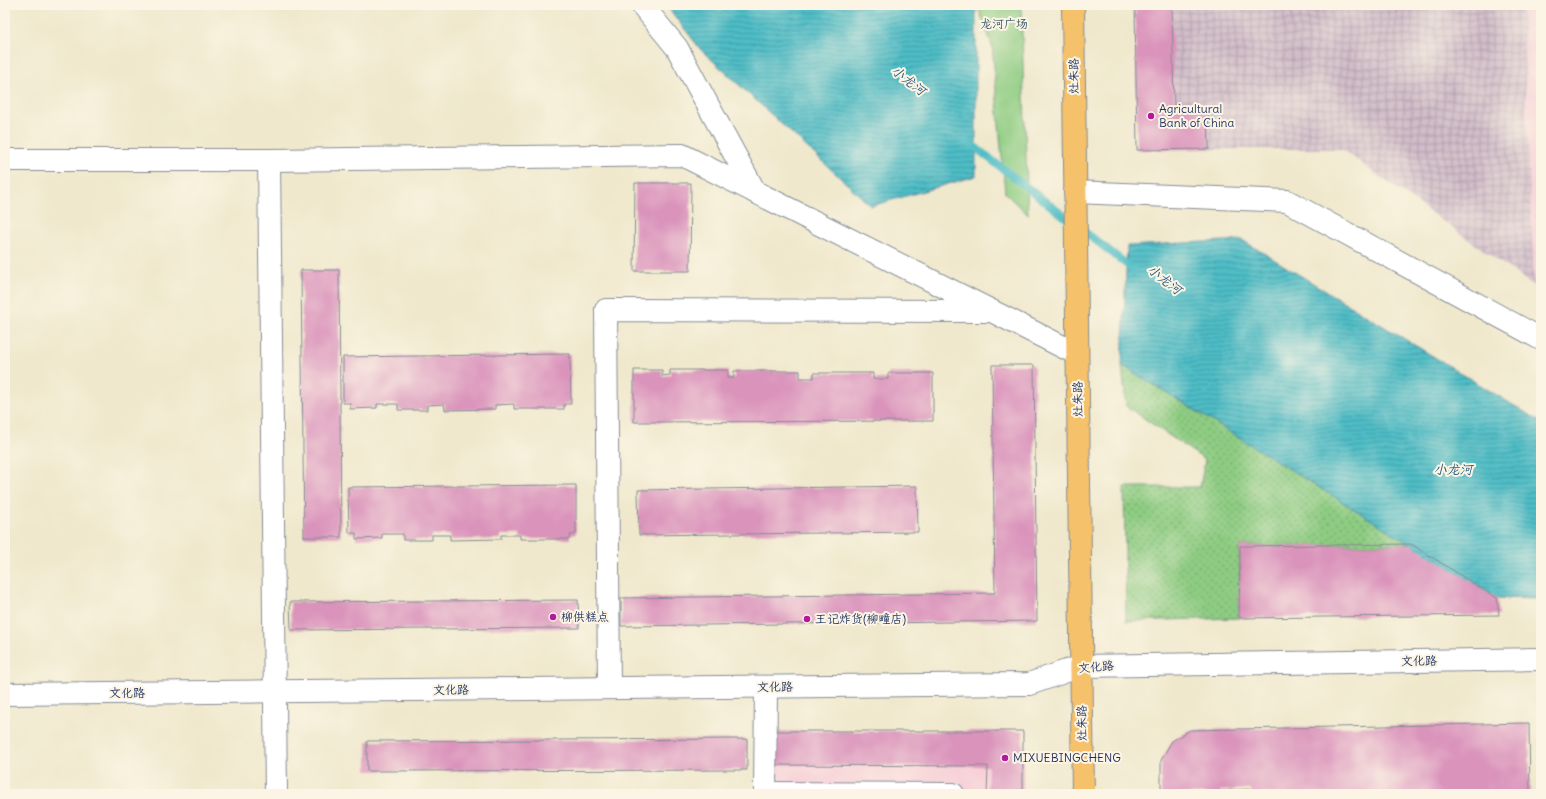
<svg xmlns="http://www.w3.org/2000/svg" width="1546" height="799" font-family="Delius,'LXGW WenKai TC',sans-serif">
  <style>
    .built { fill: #f6cfd7 }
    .industrial { fill: url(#industrial-grid) }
    .green { fill: #8ecc82; stroke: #547e70 }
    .garden { fill: url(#garden-dots); stroke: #547e70 }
    .water { fill: url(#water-rules); stroke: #357692 }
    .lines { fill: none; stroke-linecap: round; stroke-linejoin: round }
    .stream { stroke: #4fbdc6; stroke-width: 8 }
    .building { fill: #da93bb }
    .minor-casing { stroke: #858c95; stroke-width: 24 }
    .major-casing { stroke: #858c95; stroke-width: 24 }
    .minor { stroke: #fff; stroke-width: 22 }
    .major { stroke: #f5c16b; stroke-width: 22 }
    .poi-dot { fill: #b5179e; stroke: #fcf5e5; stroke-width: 1.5 }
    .labels { text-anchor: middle; stroke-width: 4; stroke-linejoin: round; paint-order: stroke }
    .park-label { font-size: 12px; fill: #385667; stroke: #fcf5e5 }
    .street-label { font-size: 12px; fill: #1b2f5e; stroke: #fcf5e5 }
    .poi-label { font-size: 12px; fill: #1b2f5e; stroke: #fcf5e5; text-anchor: start }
    .water-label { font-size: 13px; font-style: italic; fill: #2b5a7d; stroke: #fcf5e5 }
  </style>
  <defs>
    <pattern id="industrial-grid" width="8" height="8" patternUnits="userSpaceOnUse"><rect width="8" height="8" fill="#d1bdc9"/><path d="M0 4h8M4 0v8" fill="none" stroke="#a99aa6"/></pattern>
    <pattern id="garden-dots" width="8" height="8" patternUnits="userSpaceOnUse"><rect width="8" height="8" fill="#8ecc82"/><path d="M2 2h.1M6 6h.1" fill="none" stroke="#73a66e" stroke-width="1.8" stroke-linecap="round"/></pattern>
    <pattern id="water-rules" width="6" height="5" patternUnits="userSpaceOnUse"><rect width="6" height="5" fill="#4fbdc6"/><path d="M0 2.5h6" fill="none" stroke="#419aa4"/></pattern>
  </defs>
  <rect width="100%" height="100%" fill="#fcf5e5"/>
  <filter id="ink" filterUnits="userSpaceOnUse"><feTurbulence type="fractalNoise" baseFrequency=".025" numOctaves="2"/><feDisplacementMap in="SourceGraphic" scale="8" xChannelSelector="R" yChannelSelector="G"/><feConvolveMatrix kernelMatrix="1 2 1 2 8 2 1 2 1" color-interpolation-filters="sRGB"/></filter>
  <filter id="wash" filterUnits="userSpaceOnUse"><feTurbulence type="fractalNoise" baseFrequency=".012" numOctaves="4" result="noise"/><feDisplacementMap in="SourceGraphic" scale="16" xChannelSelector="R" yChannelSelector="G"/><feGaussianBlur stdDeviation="0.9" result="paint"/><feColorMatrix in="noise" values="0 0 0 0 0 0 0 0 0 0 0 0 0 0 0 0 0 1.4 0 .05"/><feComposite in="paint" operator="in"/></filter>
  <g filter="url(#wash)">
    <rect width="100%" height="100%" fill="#efe8cc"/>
    <g class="built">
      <polygon points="1522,5 1541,5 1541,291 1534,286"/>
      <rect x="776" y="731" width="247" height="63"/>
    </g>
    <polygon class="industrial" points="1172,5 1522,5 1534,286 1341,149 1209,149 1208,107 1174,108"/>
    <polygon class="green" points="977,5 1021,5 1028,215 1005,193 992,45"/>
    <polygon class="garden" points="1122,365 1411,544 1240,546 1239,618 1126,621 1124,487 1200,487 1205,460 1126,406"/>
    <g class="water">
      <polygon points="666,5 976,5 976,176 871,206 701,50"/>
      <polygon points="1242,240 1541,422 1541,599 1497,598 1122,365 1127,246"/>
    </g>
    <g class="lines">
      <polyline class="stream" points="967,141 1134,270"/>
    </g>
    <g id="blocks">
      <g class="building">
        <polygon points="1135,5 1172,5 1174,108 1208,107 1209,149 1137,150"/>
        <polygon points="635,183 691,183 690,271 634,271"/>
        <polygon points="301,270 339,270 341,537 304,537"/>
        <polygon points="570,354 571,404 564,404 564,409 514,409 514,404 495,405 495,409 445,410 444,404 427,405 427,410 398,410 398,404 377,404 377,408 350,409 350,403 343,403 343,357"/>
        <polygon points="992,365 1034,365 1037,621 621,626 621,598 995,593"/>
        <polygon points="634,370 662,370 662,376 670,375 670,370 728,370 728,378 734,378 734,371 800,371 800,378 814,378 814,373 873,373 873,379 888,379 888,373 933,373 933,421 634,422"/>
        <polygon points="576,485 576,534 570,535 570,539 520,539 520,535 501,535 501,539 450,540 450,535 432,535 432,540 403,540 403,534 382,534 382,538 356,539 356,533 349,533 348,487"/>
        <polygon points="917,486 918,532 639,535 638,490"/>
        <polygon points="1411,544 1497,598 1499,615 1239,618 1240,546"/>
        <polygon points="578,600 579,628 291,630 290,602"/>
        <polygon points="1529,723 1530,794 1251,794 1251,789 1220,791 1220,794 1161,794 1161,760 1172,741 1190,730"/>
        <polygon points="776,731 1023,731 1023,794 987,794 988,766 776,765"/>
        <polygon points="747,739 747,770 367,771 367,741"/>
      </g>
    </g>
  </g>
  <g filter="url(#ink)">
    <use href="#blocks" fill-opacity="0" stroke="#858c95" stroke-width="1"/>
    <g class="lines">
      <defs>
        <g id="minor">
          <polyline points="642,5 677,48 755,192"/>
          <polyline points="5,160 269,160 682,155 1077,354"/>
          <polyline points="269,160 276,794"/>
          <polyline points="1075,192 1287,201 1541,339"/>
          <polyline points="609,688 606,310 988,311"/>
          <polyline points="5,694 1029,684 1081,666 1541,659"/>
          <polyline points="765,793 953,794"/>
          <polyline points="765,794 766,687"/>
        </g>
        <polyline id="major" points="1073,5 1083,794"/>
      </defs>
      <use href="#minor" class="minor-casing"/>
      <use href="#major" class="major-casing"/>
      <use href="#minor" class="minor"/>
      <use href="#major" class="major"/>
    </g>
  </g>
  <g class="poi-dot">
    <circle cx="1151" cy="116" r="4"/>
    <circle cx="553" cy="617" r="4"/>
    <circle cx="807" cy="619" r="4"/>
    <circle cx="1005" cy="758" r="4"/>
  </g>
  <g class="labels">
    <g class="park-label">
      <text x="1004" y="28">龙河广场</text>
    </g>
    <g class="street-label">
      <text transform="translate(1074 76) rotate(-91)" y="4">灶朱路</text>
      <text transform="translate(1078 399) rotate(-91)" y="4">灶朱路</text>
      <text transform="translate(1419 661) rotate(-1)" y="4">文化路</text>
      <text transform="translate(1096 667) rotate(-5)" y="4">文化路</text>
      <text transform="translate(775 687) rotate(-1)" y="4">文化路</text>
      <text transform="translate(451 690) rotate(-1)" y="4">文化路</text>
      <text x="127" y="697">文化路</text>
      <text transform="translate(1082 723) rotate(-91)" y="4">灶朱路</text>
    </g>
    <g class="poi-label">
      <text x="1159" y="113">Agricultural<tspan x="1159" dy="14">Bank of China</tspan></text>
      <text x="561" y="621">柳供糕点</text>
      <text x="815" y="623">王记炸货(柳疃店)</text>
      <text x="1013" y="762">MIXUEBINGCHENG</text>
    </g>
    <g class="water-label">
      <text transform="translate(909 80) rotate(38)" y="5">小龙河</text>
      <text transform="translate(1165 279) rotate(38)" y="5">小龙河</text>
      <text x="1453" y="474">小龙河</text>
    </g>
  </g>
  <rect width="1546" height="799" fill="none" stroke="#fcf5e5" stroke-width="20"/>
</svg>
